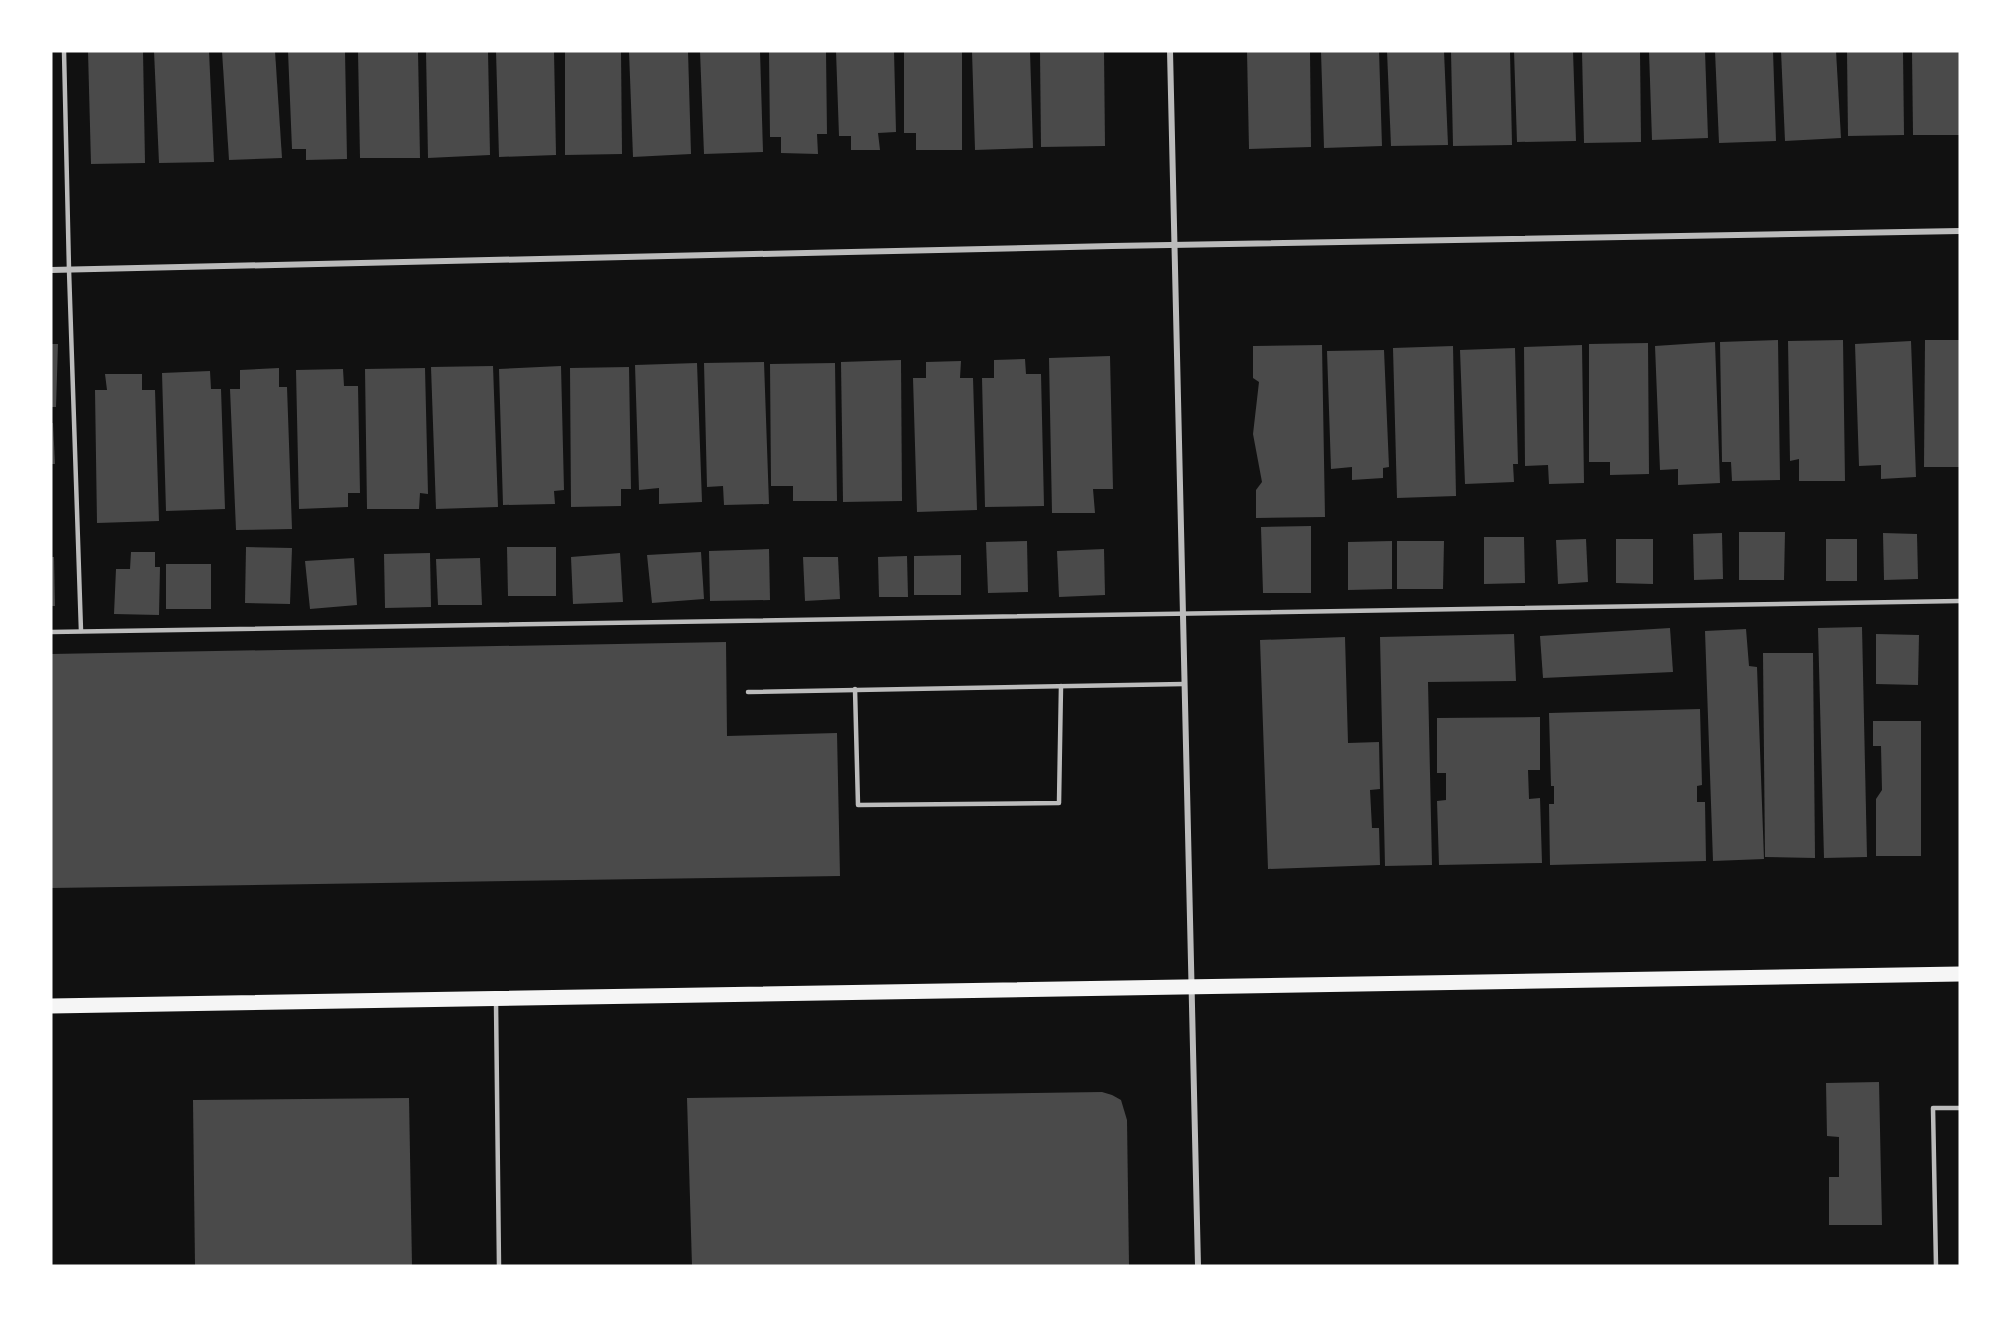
<svg xmlns="http://www.w3.org/2000/svg" width="2011" height="1317" font-family="Figtree,sans-serif">
  <style>
    .building { fill: #4a4a4a }
    .lines { fill: none; stroke-linecap: round; stroke-linejoin: round }
    .service { stroke: #bcbcbc; stroke-width: 4.5 }
    .minor { stroke: #bcbcbc; stroke-width: 6 }
    .primary { stroke: #f5f5f5; stroke-width: 15 }
  </style>
  <rect width="100%" height="100%" fill="#111"/>
  <g class="building">
    <polygon points="88,51 143,51 145,163 91,164"/>
    <polygon points="154,51 209,51 214,162 159,163"/>
    <polygon points="222,51 275,51 282,158 229,160"/>
    <polygon points="288,51 345,51 347,159 306,160 306,149 292,149"/>
    <polygon points="358,51 418,51 420,158 360,158"/>
    <polygon points="426,51 488,51 490,155 428,158"/>
    <polygon points="496,51 554,51 556,155 499,157"/>
    <polygon points="565,51 621,51 622,154 565,155"/>
    <polygon points="629,51 688,51 691,154 633,157"/>
    <polygon points="700,51 760,51 763,152 704,154"/>
    <polygon points="769,51 826,51 827,134 817,134 818,154 781,153 781,137 770,137"/>
    <polygon points="836,51 894,51 896,132 878,133 880,150 851,150 851,136 839,136"/>
    <polygon points="904,51 962,51 962,150 916,150 916,133 904,133"/>
    <polygon points="972,51 1030,51 1033,148 975,150"/>
    <polygon points="1040,51 1104,51 1105,146 1041,147"/>
    <polygon points="1247,51 1310,51 1311,147 1249,149"/>
    <polygon points="1321,51 1379,51 1382,146 1324,148"/>
    <polygon points="1387,51 1444,51 1448,145 1391,146"/>
    <polygon points="1451,51 1510,51 1512,145 1453,146"/>
    <polygon points="1514,51 1573,51 1576,141 1517,142"/>
    <polygon points="1582,51 1640,51 1641,142 1584,143"/>
    <polygon points="1649,51 1705,51 1708,138 1652,140"/>
    <polygon points="1715,51 1773,51 1776,141 1719,143"/>
    <polygon points="1781,51 1836,51 1841,138 1785,141"/>
    <polygon points="1847,51 1903,51 1904,135 1848,136"/>
    <polygon points="1912,51 1960,51 1960,135 1913,135"/>
    <polygon points="1778,340 1780,480 1732,481 1731,462 1722,462 1720,342"/>
    <polygon points="1843,340 1845,481 1799,481 1799,459 1790,461 1788,341"/>
    <polygon points="1925,340 1960,340 1960,467 1924,467"/>
    <polygon points="1911,341 1916,477 1881,479 1881,465 1859,466 1855,344"/>
    <polygon points="1715,342 1720,483 1678,485 1678,469 1660,470 1655,346"/>
    <polygon points="1648,343 1649,474 1610,475 1610,462 1589,462 1589,344"/>
    <polygon points="51,344 58,344 56,407 51,407"/>
    <polygon points="1322,345 1325,517 1256,518 1256,490 1262,482 1253,434 1259,382 1253,378 1253,346"/>
    <polygon points="1582,345 1584,483 1549,484 1548,465 1525,466 1524,347"/>
    <polygon points="1453,346 1456,496 1397,498 1393,348"/>
    <polygon points="1515,348 1518,464 1513,464 1514,482 1465,484 1460,350"/>
    <polygon points="1384,350 1389,467 1383,468 1383,478 1352,480 1352,467 1331,469 1327,351"/>
    <polygon points="1110,356 1113,489 1093,489 1095,513 1052,513 1049,358"/>
    <polygon points="1025,359 1026,374 1041,374 1044,506 985,507 982,378 994,378 994,360"/>
    <polygon points="901,360 902,501 843,502 841,362"/>
    <polygon points="961,361 960,378 973,378 977,510 917,512 913,378 926,378 926,362"/>
    <polygon points="764,362 769,504 724,505 723,486 707,487 704,363"/>
    <polygon points="697,363 702,502 659,504 659,488 639,490 635,365"/>
    <polygon points="835,363 837,501 793,501 793,486 771,486 770,364"/>
    <polygon points="493,366 498,507 436,509 431,367"/>
    <polygon points="561,366 564,490 554,491 555,504 503,505 499,369"/>
    <polygon points="629,367 631,489 621,489 621,506 571,507 570,368"/>
    <polygon points="279,368 279,387 287,387 292,529 236,530 230,389 240,389 240,370"/>
    <polygon points="425,368 428,494 420,493 419,509 367,509 365,369"/>
    <polygon points="343,369 344,386 358,386 360,493 348,493 348,507 299,509 296,370"/>
    <polygon points="210,371 211,389 221,389 225,509 166,511 162,373"/>
    <polygon points="105,374 142,374 142,390 155,390 159,521 97,523 95,390 107,390"/>
    <polygon points="51,423 53,423 55,464 51,464"/>
    <polygon points="1311,526 1311,593 1263,593 1261,527"/>
    <polygon points="1739,532 1785,532 1784,580 1739,580"/>
    <polygon points="1722,533 1723,579 1694,580 1693,534"/>
    <polygon points="1883,533 1917,534 1918,579 1884,580"/>
    <polygon points="1484,537 1524,537 1525,583 1484,584"/>
    <polygon points="1586,539 1588,582 1558,584 1556,540"/>
    <polygon points="1616,539 1653,539 1653,584 1616,583"/>
    <rect x="1826" y="539" width="31" height="42"/>
    <polygon points="1027,541 1028,592 988,593 986,542"/>
    <polygon points="1392,541 1392,589 1348,590 1348,542"/>
    <polygon points="1397,541 1444,541 1443,589 1397,589"/>
    <polygon points="246,547 292,548 290,604 245,603"/>
    <polygon points="507,547 556,547 556,596 508,596"/>
    <polygon points="769,549 770,600 710,601 709,551"/>
    <polygon points="1104,549 1105,595 1059,597 1057,551"/>
    <polygon points="131,552 155,552 155,567 160,567 159,615 114,614 116,569 130,569"/>
    <polygon points="701,552 704,599 652,603 647,555"/>
    <polygon points="430,553 431,607 385,608 384,554"/>
    <polygon points="620,553 623,602 573,604 571,557"/>
    <polygon points="961,555 961,595 914,595 914,556"/>
    <polygon points="907,556 908,597 879,597 878,557"/>
    <polygon points="51,557 54,557 55,606 51,606"/>
    <polygon points="803,557 838,557 840,599 805,601"/>
    <polygon points="354,558 357,605 310,609 305,561"/>
    <polygon points="480,558 482,605 438,605 436,559"/>
    <rect x="166" y="564" width="45" height="45"/>
    <polygon points="1862,627 1867,857 1824,858 1818,628"/>
    <polygon points="1670,628 1673,672 1543,678 1540,636"/>
    <polygon points="1746,629 1749,666 1757,667 1764,859 1713,861 1705,631"/>
    <polygon points="1514,634 1516,681 1428,682 1432,865 1385,866 1380,637"/>
    <polygon points="1876,634 1919,635 1918,685 1876,684"/>
    <polygon points="1345,637 1348,743 1379,742 1380,789 1370,790 1372,828 1379,828 1380,865 1268,869 1260,640"/>
    <polygon points="726,642 727,736 837,733 840,876 51,888 51,654"/>
    <polygon points="1763,653 1813,653 1815,858 1765,857"/>
    <polygon points="1700,709 1702,785 1697,786 1697,802 1705,802 1706,861 1550,865 1549,804 1554,804 1554,786 1551,786 1549,713"/>
    <polygon points="1540,717 1540,770 1528,770 1529,799 1540,798 1542,863 1439,865 1437,801 1446,800 1446,773 1437,773 1437,718"/>
    <polygon points="1873,721 1921,721 1921,856 1876,856 1876,799 1882,790 1881,746 1873,746"/>
    <polygon points="1879,1082 1882,1225 1829,1225 1829,1177 1839,1177 1839,1137 1827,1136 1826,1083"/>
    <polygon points="1102,1092 1112,1095 1121,1100 1127,1120 1129,1266 692,1266 687,1098"/>
    <polygon points="409,1098 412,1266 195,1266 193,1100"/>
  </g>
  <g class="lines">
    <g class="service">
      <polyline points="64,51 69,270 81,631"/>
      <polyline points="51,632 1960,601"/>
      <polyline points="855,689 858,805 1059,803 1061,686"/>
      <polyline points="748,692 1184,684"/>
      <polyline points="496,1002 499,1266"/>
      <polyline points="1936,1266 1933,1108 1960,1108"/>
    </g>
    <g class="minor">
      <polyline points="1170,51 1198,1266"/>
      <polyline points="51,270 1112,246 1960,231"/>
    </g>
    <polyline class="primary" points="51,1006 1960,974"/>
  </g>
  <rect width="2011" height="1317" fill="none" stroke="#ffffff" stroke-width="105"/>
</svg>
